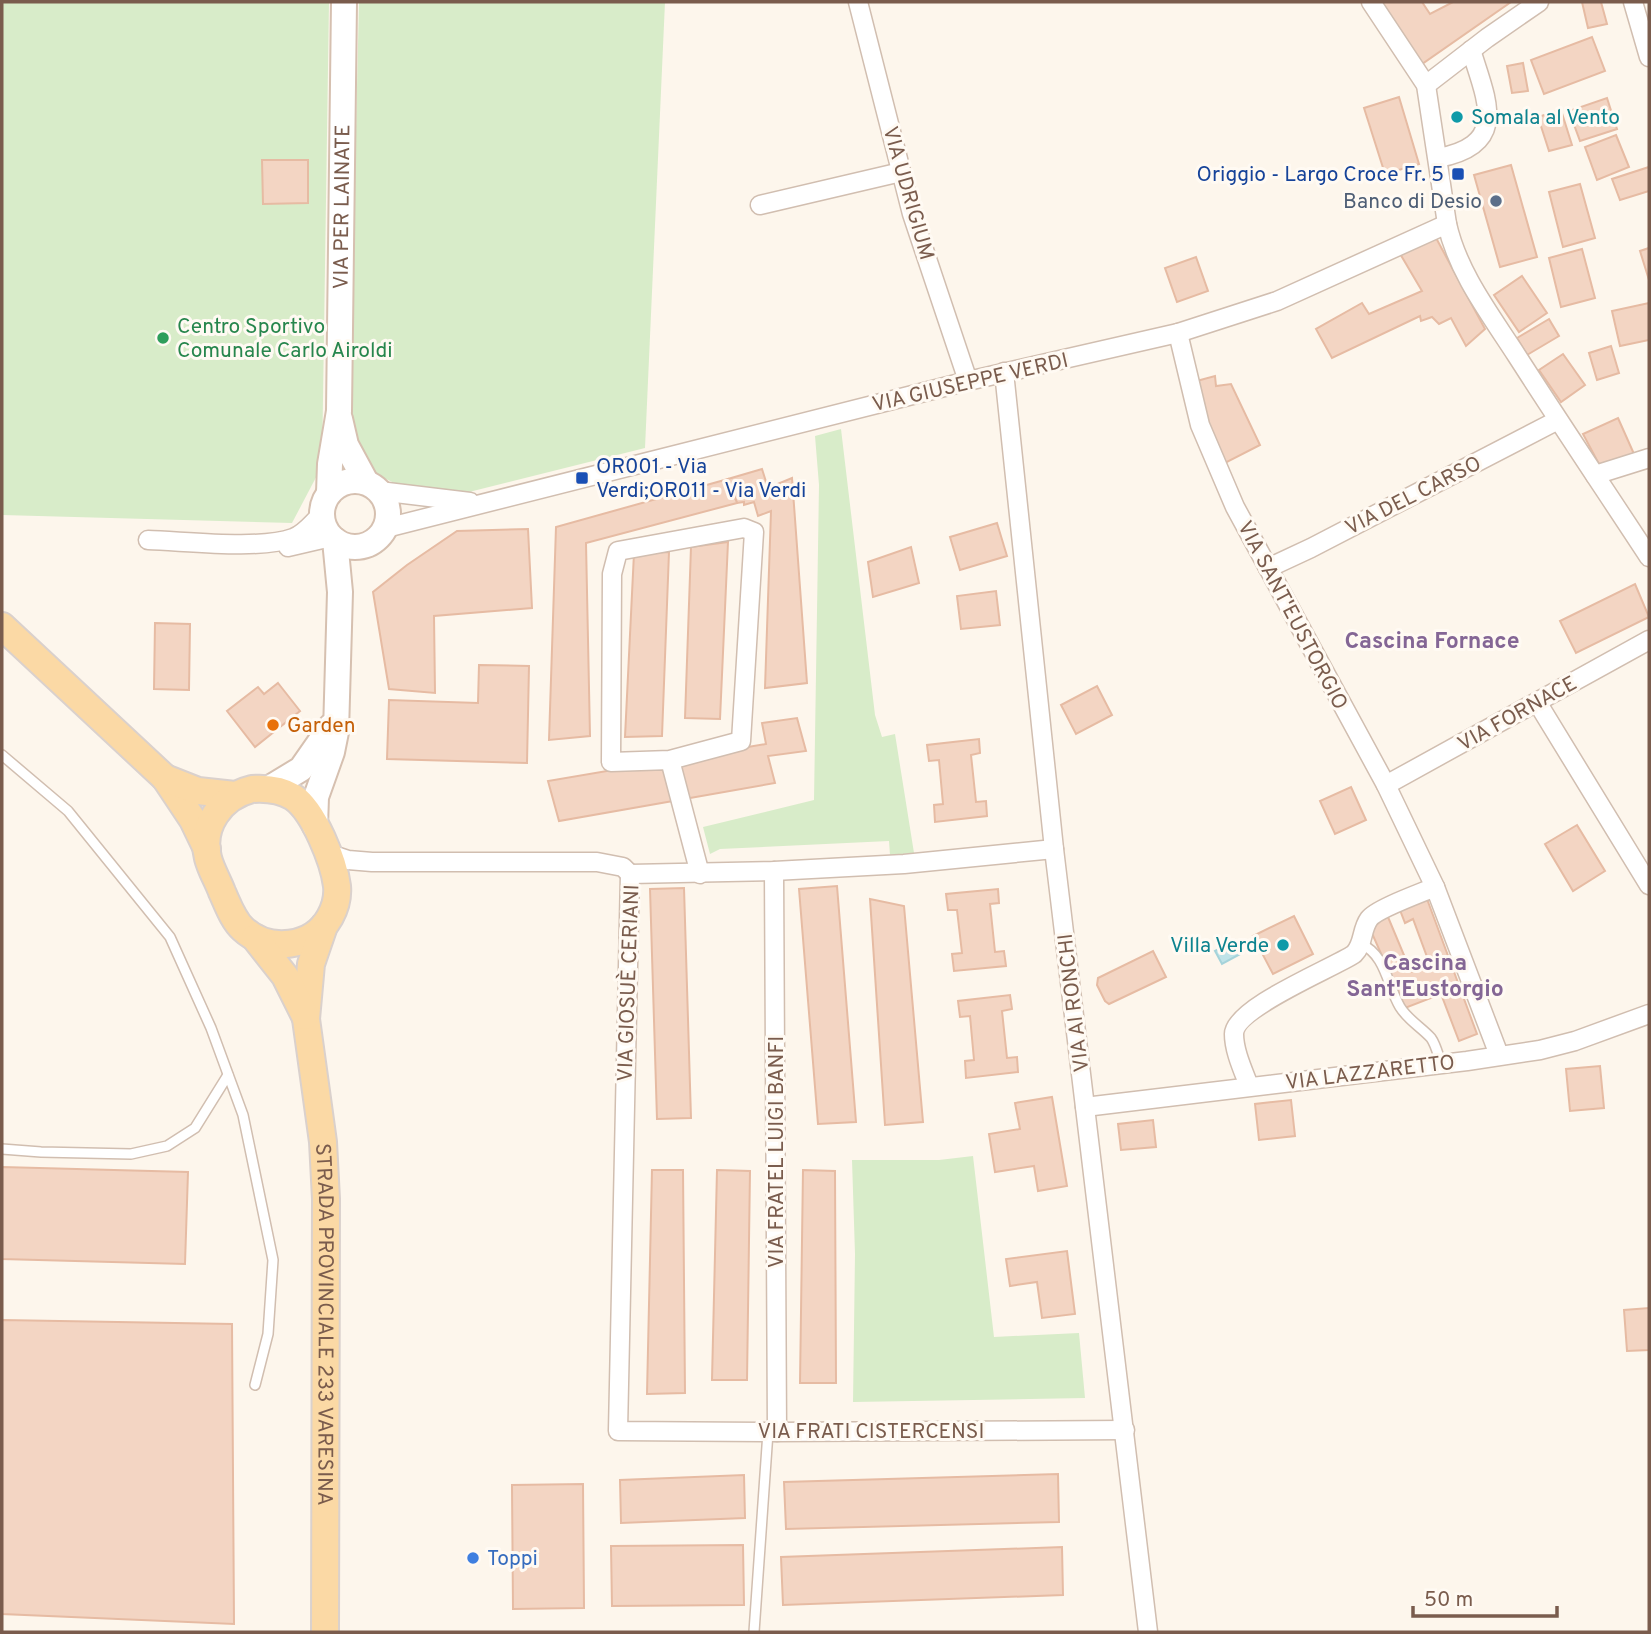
<svg xmlns="http://www.w3.org/2000/svg" width="1651" height="1634" font-family="Overpass,sans-serif">
  <style>
    .green { fill: #d8ecc9 }
    .water { fill: #bfe3e8; stroke: #a5d3da; stroke-width: 2 }
    .building { fill: #f3d5c3; stroke: #e6bba3; stroke-width: 2 }
    .lines { fill: none; stroke-linecap: round; stroke-linejoin: round }
    .lane-casing { stroke: #d1beb0; stroke-width: 12 }
    .street-casing { stroke: #d1beb0; stroke-width: 21 }
    .secondary-casing { stroke: #d6c0b0; stroke-width: 28 }
    .primary-casing { stroke: #dad1cd; stroke-width: 30 }
    .lane { stroke: #fff; stroke-width: 9 }
    .street { stroke: #fff; stroke-width: 18 }
    .secondary { stroke: #fff; stroke-width: 24 }
    .primary { stroke: #fbd9a5; stroke-width: 26 }
    .culture-dot { fill: #0f9aa8; stroke: #fffaf3; stroke-width: 2.5 }
    .transit-dot { fill: #1a4fb4; stroke: #fffaf3; stroke-width: 2.5 }
    .service-dot { fill: #5c6f8a; stroke: #fffaf3; stroke-width: 2.5 }
    .leisure-dot { fill: #2e9e5b; stroke: #fffaf3; stroke-width: 2.5 }
    .food-dot { fill: #e8710a; stroke: #fffaf3; stroke-width: 2.5 }
    .shop-dot { fill: #3f7fe0; stroke: #fffaf3; stroke-width: 2.5 }
    .labels { text-anchor: middle; stroke-width: 6; stroke-linejoin: round; paint-order: stroke }
    .culture-label { font-size: 21px; fill: #0d838f; stroke: #fffaf3; text-anchor: start }
    .transit-label { font-size: 21px; fill: #164399; stroke: #fffaf3; text-anchor: end }
    .street-label { font-size: 21px; fill: #7a5c4d; stroke: #fffaf3 }
    .service-label { font-size: 21px; fill: #4e5e75; stroke: #fffaf3; text-anchor: end }
    .leisure-label { font-size: 21px; fill: #27864d; stroke: #fffaf3; text-anchor: start }
    .food-label { font-size: 21px; fill: #c56008; stroke: #fffaf3; text-anchor: start }
    .shop-label { font-size: 21px; fill: #366cbe; stroke: #fffaf3; text-anchor: start }
    .neighbourhood-label { font-size: 23px; font-weight: bold; fill: #846695; stroke: #fffaf3 }
  </style>
  <rect width="100%" height="100%" fill="#fdf6ec"/>
  <g class="green">
    <polygon points="2,2 329,2 322,466 292,523 2,515"/>
    <polygon points="359,2 665,2 645,448 469,492 401,486 373,473 349,432"/>
    <polygon points="841,429 875,715 882,737 895,734 914,853 890,855 889,841 720,849 710,854 703,827 814,800 819,485 815,436"/>
    <polygon points="973,1156 994,1337 1079,1333 1085,1398 853,1402 855,1254 852,1160 939,1160"/>
  </g>
  <polygon class="water" points="1235,940 1242,953 1222,964 1215,951"/>
  <g class="building">
    <polygon points="1380,2 1422,2 1430,14 1453,2 1511,2 1422,64"/>
    <polygon points="1582,2 1601,2 1607,24 1588,28"/>
    <polygon points="1592,37 1605,71 1544,94 1531,60"/>
    <polygon points="1523,63 1528,91 1512,93 1507,66"/>
    <polygon points="1399,97 1419,164 1385,174 1364,108"/>
    <polygon points="1607,98 1617,129 1580,141 1569,111"/>
    <polygon points="1561,110 1572,145 1549,151 1538,117"/>
    <polygon points="1616,135 1629,167 1597,180 1585,147"/>
    <polygon points="262,160 308,160 308,203 263,204"/>
    <polygon points="1511,165 1537,257 1500,267 1474,175"/>
    <polygon points="1649,167 1649,191 1620,200 1612,179"/>
    <polygon points="1580,184 1595,238 1563,247 1549,192"/>
    <polygon points="1435,236 1485,329 1466,346 1451,318 1439,324 1432,317 1421,321 1420,316 1332,358 1316,329 1362,303 1369,314 1422,291 1399,252"/>
    <polygon points="1649,248 1649,280 1640,251"/>
    <polygon points="1582,249 1595,298 1561,307 1549,258"/>
    <polygon points="1196,257 1208,291 1177,302 1165,268"/>
    <polygon points="1522,276 1547,313 1519,332 1494,295"/>
    <polygon points="1649,303 1649,340 1620,346 1612,311"/>
    <polygon points="1549,319 1559,336 1527,355 1517,338"/>
    <polygon points="1611,346 1619,373 1597,380 1589,353"/>
    <polygon points="1563,354 1585,385 1561,402 1539,370"/>
    <polygon points="1215,376 1216,386 1231,384 1260,445 1225,463 1206,428 1193,382"/>
    <polygon points="1618,418 1634,454 1600,466 1583,434"/>
    <polygon points="762,469 768,488 792,478 807,683 765,688 771,511 758,516 754,502 744,505 744,502 737,503 728,479"/>
    <polygon points="728,479 737,503 586,543 590,736 549,740 556,527"/>
    <polygon points="997,523 1007,556 960,570 950,537"/>
    <polygon points="528,529 532,608 434,616 435,693 389,689 373,592 407,565 457,531"/>
    <polygon points="728,542 720,719 685,718 691,547"/>
    <polygon points="911,547 919,583 873,597 868,562"/>
    <polygon points="669,552 662,736 625,737 634,553"/>
    <polygon points="1635,584 1649,617 1576,653 1560,621"/>
    <polygon points="996,591 1000,625 961,629 957,596"/>
    <polygon points="155,623 190,624 189,690 154,689"/>
    <polygon points="479,665 529,666 527,763 387,759 389,700 478,703"/>
    <polygon points="278,683 300,711 255,747 227,711 258,687 264,694"/>
    <polygon points="1097,686 1112,715 1076,734 1061,705"/>
    <polygon points="797,718 806,751 768,756 775,783 559,821 548,781 766,744 762,723"/>
    <polygon points="979,739 980,753 971,755 976,802 986,801 987,816 935,822 934,805 943,804 939,760 929,761 927,745"/>
    <polygon points="1351,787 1366,820 1335,834 1320,801"/>
    <polygon points="1577,825 1605,871 1573,891 1545,844"/>
    <polygon points="837,886 856,1122 818,1124 799,889"/>
    <polygon points="684,888 691,1118 657,1119 650,889"/>
    <polygon points="998,889 999,903 990,904 995,952 1004,951 1006,966 954,971 952,954 962,953 957,910 948,910 946,894"/>
    <polygon points="870,899 904,906 923,1122 885,1125"/>
    <polygon points="1427,899 1477,1034 1459,1041 1441,994 1405,1008 1367,922 1388,917 1411,972 1430,965 1413,919 1405,923 1400,910"/>
    <polygon points="1294,916 1313,954 1273,974 1253,936"/>
    <polygon points="1153,951 1166,977 1109,1004 1105,1001 1097,985 1098,978"/>
    <polygon points="1010,995 1012,1009 1002,1011 1007,1058 1017,1057 1018,1072 966,1078 965,1061 974,1060 970,1016 960,1017 958,1001"/>
    <polygon points="1600,1066 1604,1108 1570,1111 1566,1069"/>
    <polygon points="1052,1097 1067,1186 1038,1191 1034,1166 995,1172 989,1134 1020,1129 1015,1103"/>
    <polygon points="1291,1100 1295,1136 1259,1140 1255,1104"/>
    <polygon points="1153,1120 1156,1147 1121,1150 1118,1124"/>
    <polygon points="2,1167 188,1172 185,1264 2,1259"/>
    <polygon points="652,1170 683,1170 685,1393 647,1394"/>
    <polygon points="717,1170 750,1171 747,1380 712,1380"/>
    <polygon points="803,1170 835,1171 836,1383 800,1383"/>
    <polygon points="1067,1251 1075,1314 1042,1318 1037,1282 1010,1286 1006,1259"/>
    <polygon points="1649,1308 1649,1350 1627,1351 1624,1310"/>
    <polygon points="2,1320 232,1324 234,1624 2,1614"/>
    <polygon points="1058,1474 1059,1522 786,1529 784,1482"/>
    <polygon points="744,1475 745,1518 621,1523 620,1480"/>
    <polygon points="583,1484 584,1608 513,1609 512,1485"/>
    <polygon points="743,1545 744,1605 612,1606 611,1546"/>
    <polygon points="1062,1547 1063,1595 783,1605 781,1557"/>
  </g>
  <g class="lines">
    <defs>
      <g id="lane">
        <polyline points="2,755 68,811 170,937 211,1028 243,1115 273,1260 268,1334 255,1385"/>
        <path d="M1361 944C1386 955 1387 985 1400 1007 1408 1020 1421 1027 1431 1038 1436 1045 1438 1055 1441 1063"/>
        <polyline points="2,1149 41,1152 131,1154 167,1146 195,1128 228,1075"/>
        <polyline points="754,1632 768,1432"/>
      </g>
      <g id="street">
        <polyline points="858,2 912,214 968,381"/>
        <path d="M1371 2 1426 85 1447 224C1458 273 1490 314 1517 356 1560 423 1605 490 1649 557"/>
        <polyline points="1633,2 1649,57"/>
        <polyline points="1426,85 1487,38 1539,2"/>
        <path d="M1438 158C1509 145 1487 101 1471 50"/>
        <polyline points="760,205 901,172"/>
        <polyline points="1178,333 1200,425 1235,507 1386,785 1435,887 1499,1055"/>
        <polyline points="1004,372 1054,849 1148,1632"/>
        <polyline points="1595,475 1649,458"/>
        <polyline points="379,491 470,502"/>
        <polyline points="386,528 968,381 1178,333 1277,301 1447,224"/>
        <path d="M148 540C185 541 260 550 293 538 305 534 313 522 322 514"/>
        <polyline points="288,547 331,537"/>
        <polyline points="1268,568 1311,548 1558,420"/>
        <polyline points="1537,702 1649,885"/>
        <polyline points="670,760 611,762 612,574 618,551 744,528 754,532 741,741 670,760 700,874"/>
        <polyline points="1386,785 1649,640"/>
        <polyline points="327,853 348,860 372,862 597,862 623,867 630,874"/>
        <polyline points="774,871 777,1432"/>
        <polyline points="630,874 618,1431 777,1432 1125,1430"/>
        <polyline points="630,874 774,871 904,864 1054,849"/>
        <path d="M1249 1086C1243 1070 1234 1051 1234 1034 1234 1008 1331 969 1354 954 1364 944 1361 930 1369 919 1376 909 1421 893 1435 887"/>
        <polyline points="1085,1107 1467,1061 1540,1050 1575,1041 1649,1014"/>
      </g>
      <g id="secondary">
        <polyline points="340,419 346,445 366,482"/>
        <circle cx="355" cy="514" r="33"/>
        <path id="s1" d="M329 493 330 464 339 411 344 2"/>
        <polyline points="268,789 301,769 331,726"/>
        <polyline points="315,826 316,797 332,752 336,732 340,592 335,540"/>
      </g>
      <g id="primary">
        <polyline points="2,626 165,778 193,820 207,849"/>
        <polyline points="165,778 198,791 235,795"/>
        <path d="M252 789C266 788 280 789 293 797 314 811 334 862 337 886 338 896 335 908 330 917 313 948 269 953 243 929 233 920 228 905 222 892 218 881 211 870 208 858 200 826 221 797 252 789Z"/>
        <path id="s2" d="M324 926 311 964 306 1019 323 1142 326 1199 325 1632"/>
        <polyline points="255,938 285,976 305,1016"/>
      </g>
    </defs>
    <use href="#lane" class="lane-casing"/>
    <use href="#street" class="street-casing"/>
    <use href="#secondary" class="secondary-casing"/>
    <use href="#primary" class="primary-casing"/>
    <use href="#lane" class="lane"/>
    <use href="#street" class="street"/>
    <use href="#secondary" class="secondary"/>
    <use href="#primary" class="primary"/>
  </g>
  <g class="culture-dot">
    <circle cx="1457" cy="117" r="7"/>
    <circle cx="1283" cy="945" r="7"/>
  </g>
  <g class="transit-dot">
    <rect x="1451" y="167" width="14" height="14" rx="3.5"/>
    <rect x="575" y="471" width="14" height="14" rx="3.5"/>
  </g>
  <circle class="service-dot" cx="1496" cy="201" r="7"/>
  <circle class="leisure-dot" cx="163" cy="338" r="7"/>
  <circle class="food-dot" cx="273" cy="725" r="7"/>
  <circle class="shop-dot" cx="473" cy="1558" r="7"/>
  <g class="labels">
    <g class="culture-label">
      <text x="1471" y="124">Somala al Vento</text>
      <text x="1269" y="952" text-anchor="end">Villa Verde</text>
    </g>
    <g class="transit-label">
      <text x="1444" y="181">Origgio - Largo Croce Fr. 5</text>
      <text x="596" y="473" text-anchor="start">OR001 - Via<tspan x="596" dy="24">Verdi;OR011 - Via Verdi</tspan></text>
    </g>
    <g class="street-label">
      <text transform="translate(909 193) rotate(74)" y="7">VIA UDRIGIUM</text>
      <text dy="7" stroke="none"><textPath href="#s1" startOffset="287">VIA PER LAINATE</textPath></text>
      <text transform="translate(970 382) rotate(-13)" y="7">VIA GIUSEPPE VERDI</text>
      <text transform="translate(1413 495) rotate(-27)" y="7">VIA DEL CARSO</text>
      <text transform="translate(1293 615) rotate(62)" y="7">VIA SANT'EUSTORGIO</text>
      <text transform="translate(1517 713) rotate(-29)" y="7">VIA FORNACE</text>
      <text transform="translate(628 983) rotate(-88)" y="7">VIA GIOSUÈ CERIANI</text>
      <text transform="translate(1073 1003) rotate(-97)" y="7">VIA AI RONCHI</text>
      <text transform="translate(1370 1072) rotate(-7)" y="7">VIA LAZZARETTO</text>
      <text transform="translate(776 1152) rotate(-90)" y="7">VIA FRATEL LUIGI BANFI</text>
      <text dy="7" stroke="none"><textPath href="#s2" startOffset="402">STRADA PROVINCIALE 233 VARESINA</textPath></text>
      <text x="871" y="1438">VIA FRATI CISTERCENSI</text>
    </g>
    <g class="service-label">
      <text x="1482" y="208">Banco di Desio</text>
    </g>
    <g class="leisure-label">
      <text x="177" y="333">Centro Sportivo<tspan x="177" dy="24">Comunale Carlo Airoldi</tspan></text>
    </g>
    <g class="food-label">
      <text x="287" y="732">Garden</text>
    </g>
    <g class="shop-label">
      <text x="487" y="1565">Toppi</text>
    </g>
    <g class="neighbourhood-label">
      <text x="1432" y="648">Cascina Fornace</text>
      <text x="1425" y="970">Cascina<tspan x="1425" dy="26">Sant'Eustorgio</tspan></text>
    </g>
  </g>
  <rect width="1651" height="1634" fill="none" stroke="#7a5c4d" stroke-width="7"/>
  <path d="M1413 1606v10h144v-10" fill="none" stroke="#7a5c4d" stroke-width="3.5"/>
  <text x="1424" y="1606" font-size="21" fill="#7a5c4d" stroke="#fffaf3" stroke-width="5" paint-order="stroke">50 m</text>
</svg>
